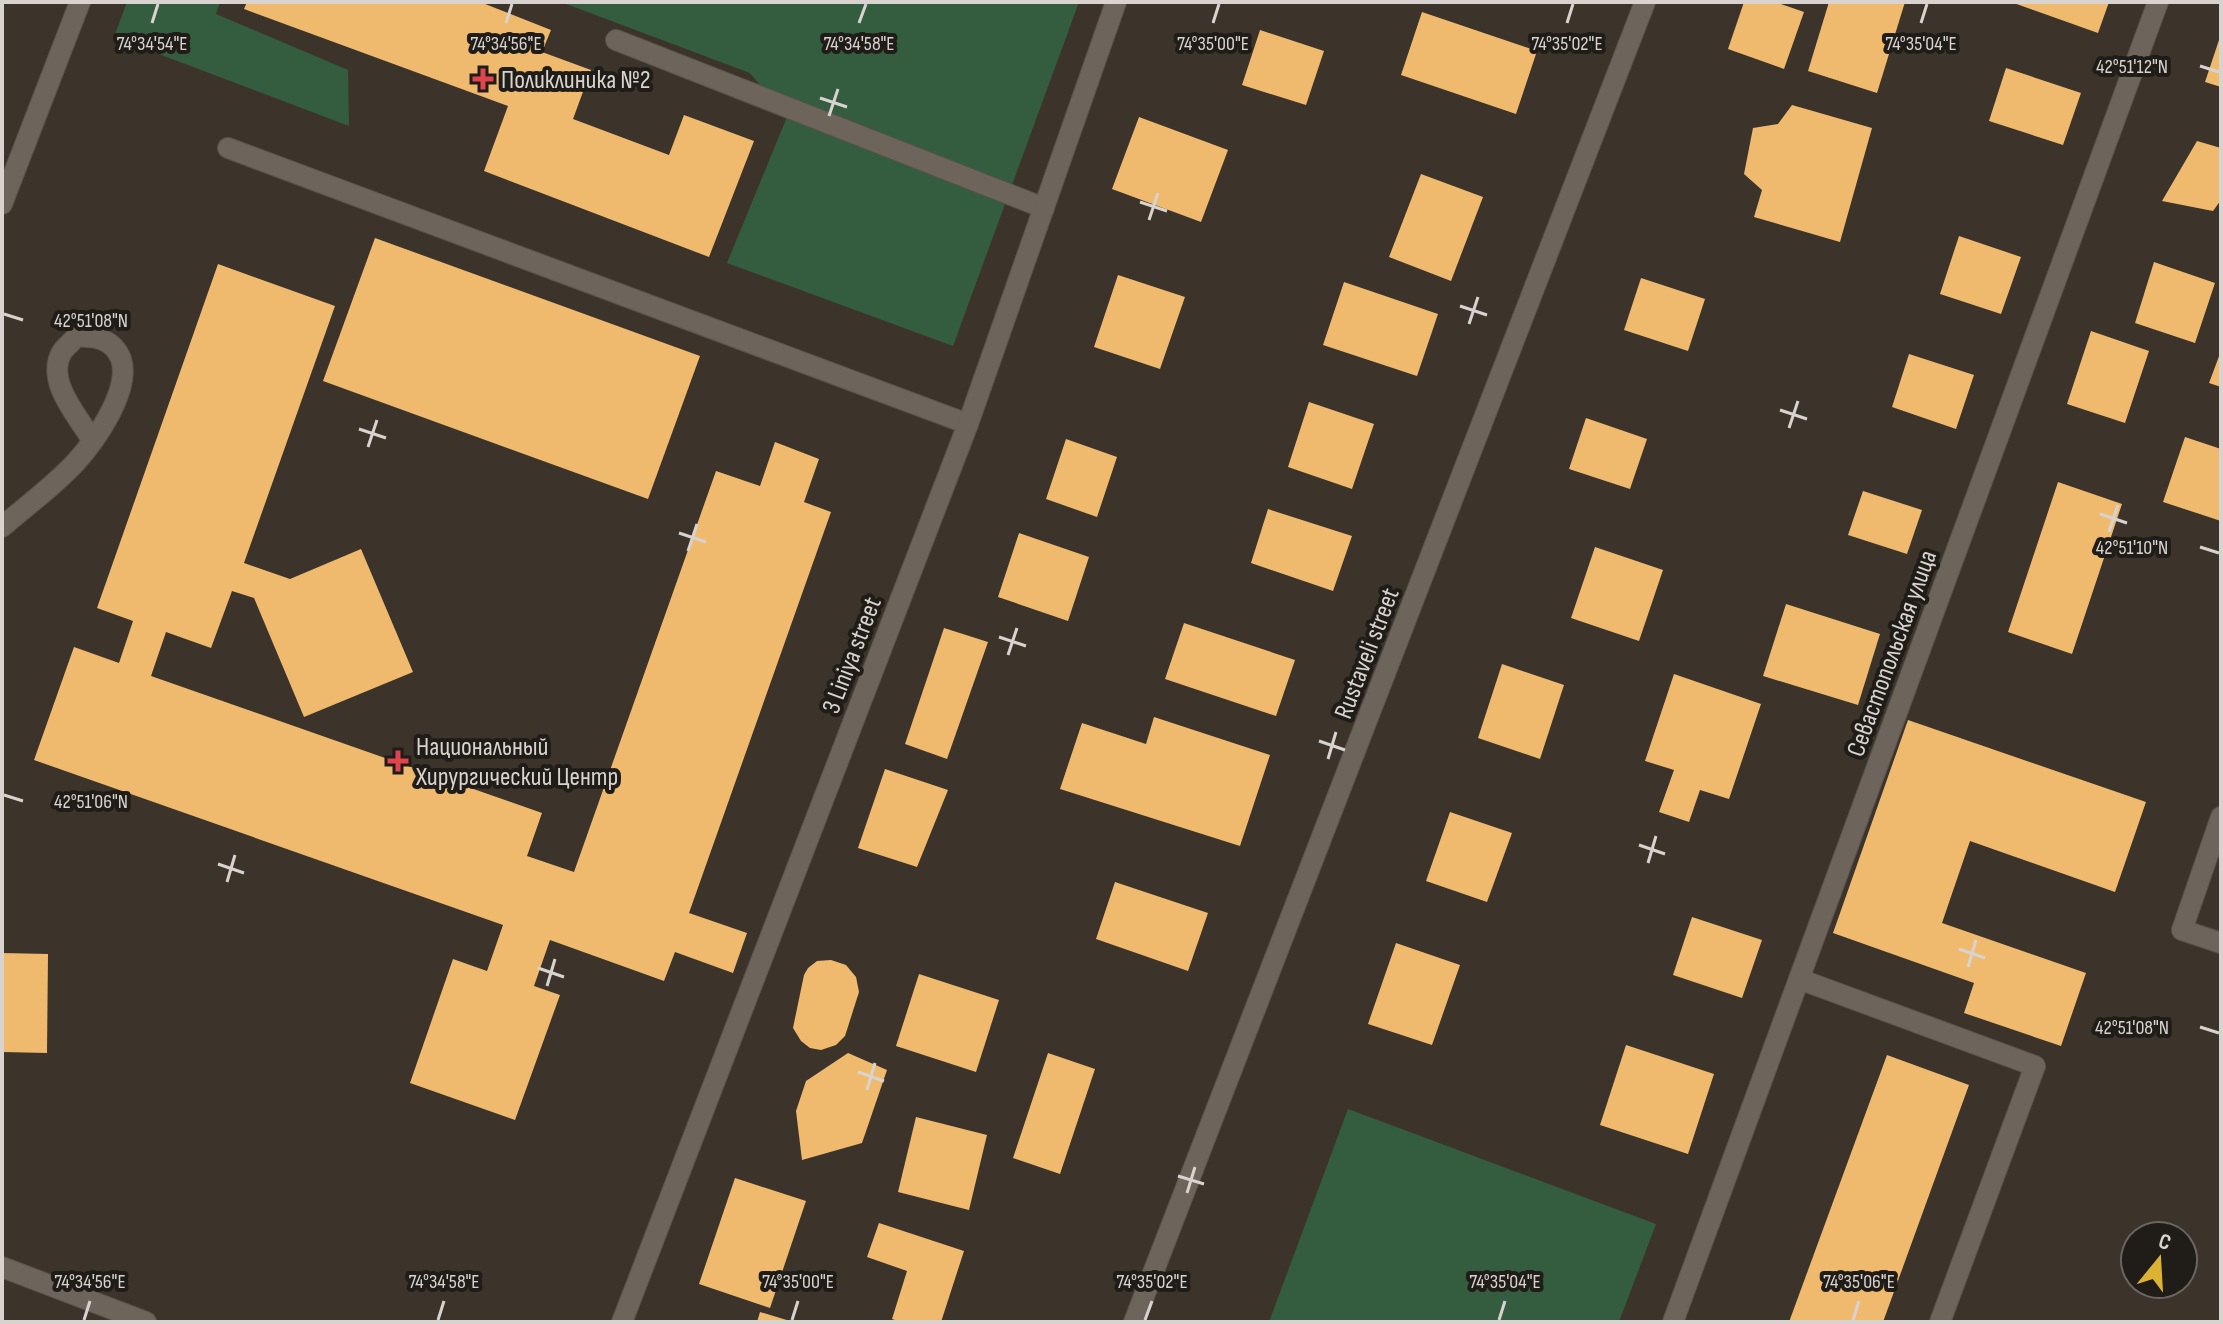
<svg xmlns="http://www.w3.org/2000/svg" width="2223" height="1324" font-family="'Sofia Sans Condensed',sans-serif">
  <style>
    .green { fill: #345d40 }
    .building { fill: #f0ba6e }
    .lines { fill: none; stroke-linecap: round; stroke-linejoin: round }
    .service-casing { stroke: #59534c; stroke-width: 22 }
    .minor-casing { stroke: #59534c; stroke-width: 22 }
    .tertiary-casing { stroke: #59534c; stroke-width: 22 }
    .secondary-casing { stroke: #59534c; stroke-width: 22 }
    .service { stroke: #6d645b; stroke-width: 20 }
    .minor { stroke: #6d645b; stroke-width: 20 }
    .tertiary { stroke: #6d645b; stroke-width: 20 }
    .secondary { stroke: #6d645b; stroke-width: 20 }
    .ticks { fill: none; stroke: #d8d3ce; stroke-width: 3 }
    .health-dot { fill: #e0444e; stroke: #201c18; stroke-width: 3 }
    .labels { text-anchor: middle; stroke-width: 8; stroke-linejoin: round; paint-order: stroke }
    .poi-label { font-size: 26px; fill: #d8d3ce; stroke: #201c18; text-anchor: start }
    .street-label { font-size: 26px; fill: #d8d3ce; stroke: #201c18 }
    .ticks-label { font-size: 20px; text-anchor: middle; fill: #d8d3ce; stroke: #201c18; stroke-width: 8; stroke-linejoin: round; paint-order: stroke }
  </style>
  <rect width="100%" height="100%" fill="#3c342b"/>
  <g class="green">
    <polygon points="127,2 220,2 216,14 348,70 349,126 114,37"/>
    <polygon points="561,2 1079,2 953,346 727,263 787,117 750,73"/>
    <polygon points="1348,1109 1656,1224 1619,1322 1269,1322"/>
  </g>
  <g class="building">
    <polygon points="247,2 480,2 551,30 542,52 591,70 573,119 669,155 684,115 754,141 709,257 484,171 508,106 244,9"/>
    <polygon points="1744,2 1775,2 1804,12 1784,69 1728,49"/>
    <polygon points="1829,2 1905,2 1877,93 1808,71"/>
    <polygon points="2011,2 2109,2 2098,33"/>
    <polygon points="1422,12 1537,51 1516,114 1401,75"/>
    <polygon points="1260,30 1324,51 1306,105 1242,85"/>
    <polygon points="2220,37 2221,37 2221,87 2205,82"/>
    <polygon points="2006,68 2081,93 2063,145 1989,121"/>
    <polygon points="1792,105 1872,128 1840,242 1754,217 1762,190 1744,174 1753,128 1778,124"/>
    <polygon points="1139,117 1228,150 1201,222 1112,189"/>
    <polygon points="2197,141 2221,148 2221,200 2213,211 2162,201"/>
    <polygon points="1421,174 1483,197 1451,281 1389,257"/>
    <polygon points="1959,236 2021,257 2001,314 1940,294"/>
    <polygon points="375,238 700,356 648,499 323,381"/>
    <polygon points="2154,262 2215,283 2195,343 2135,323"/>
    <polygon points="218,264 335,306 244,563 290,579 361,549 413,672 304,717 254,598 232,591 211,648 166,632 151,676 542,813 527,856 574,872 716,471 760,486 775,442 819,459 804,502 831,512 689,913 747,933 733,973 675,952 664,981 550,940 534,986 560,995 515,1120 410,1083 453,959 487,971 503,925 34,760 74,647 119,663 133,621 97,608"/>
    <polygon points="1118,275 1185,297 1160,369 1094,347"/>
    <polygon points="1641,278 1705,299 1688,351 1624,330"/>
    <polygon points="1344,282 1438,314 1417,376 1323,345"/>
    <polygon points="2091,331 2149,351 2125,423 2067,404"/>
    <polygon points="2221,351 2221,387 2209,383"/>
    <polygon points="1909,354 1974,375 1956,429 1892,407"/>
    <polygon points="1309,402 1374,424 1352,489 1288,467"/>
    <polygon points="1586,418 1647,439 1630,489 1569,469"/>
    <polygon points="2185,437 2221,449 2221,521 2163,502"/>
    <polygon points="1066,439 1117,457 1097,517 1046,499"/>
    <polygon points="2058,482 2122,504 2072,654 2008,632"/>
    <polygon points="1863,491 1922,510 1907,554 1848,535"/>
    <polygon points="1268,509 1352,536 1333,591 1251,563"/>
    <polygon points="1019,533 1089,557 1068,621 998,597"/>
    <polygon points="1595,547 1663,570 1639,641 1571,618"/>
    <polygon points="1786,604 1880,634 1858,705 1763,676"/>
    <polygon points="1184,623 1295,660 1276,716 1165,679"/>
    <polygon points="944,628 988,642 947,759 905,744"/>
    <polygon points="1502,664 1564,685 1540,759 1478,738"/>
    <polygon points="1674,674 1761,704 1729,799 1700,790 1689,822 1659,812 1674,770 1645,761"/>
    <polygon points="1154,717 1270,755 1240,846 1060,789 1082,723 1146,744"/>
    <polygon points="1908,720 2146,802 2115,892 1970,841 1942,923 2086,973 2061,1046 1964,1013 1974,983 1833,933"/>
    <polygon points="885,769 948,790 917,867 858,848"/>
    <polygon points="1450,812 1512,833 1487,902 1426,881"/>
    <polygon points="1115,882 1208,913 1188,971 1096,939"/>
    <polygon points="1692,917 1762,940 1742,998 1673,975"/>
    <polygon points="1396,943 1460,965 1432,1045 1368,1024"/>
    <polygon points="2,953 48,954 47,1053 2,1052"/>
    <polygon points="831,960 846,965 856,977 859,992 845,1036 836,1045 821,1050 810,1048 801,1041 793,1028 804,975 808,968 817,961"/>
    <polygon points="919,974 999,1000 976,1072 896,1046"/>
    <polygon points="1626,1045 1714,1074 1688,1154 1600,1125"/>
    <polygon points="848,1053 887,1070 862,1143 802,1160 796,1111 806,1081"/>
    <polygon points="1048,1053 1095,1069 1060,1174 1013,1158"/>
    <polygon points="1887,1055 1969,1085 1883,1322 1789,1322"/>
    <polygon points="916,1117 987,1135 969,1210 898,1192"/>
    <polygon points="735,1178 806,1201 770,1308 699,1284"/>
    <polygon points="879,1223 964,1251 941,1322 901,1322 892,1319 907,1271 867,1257"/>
    <polygon points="760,1312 790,1321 790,1322 757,1322"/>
  </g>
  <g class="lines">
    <defs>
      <g id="service">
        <polyline points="616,40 1044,208"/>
        <polyline points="228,148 968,424"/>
        <path d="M2 527C26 506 54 486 76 462 96 440 131 390 121 359 113 339 96 336 76 337 72 342 65 347 62 352 45 381 78 416 92 440"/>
        <polyline points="1799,979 2035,1066 1940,1322"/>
      </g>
      <g id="minor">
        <polyline points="2,204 80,2"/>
        <polyline points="2221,817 2182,930 2221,943"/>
        <polyline points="622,1322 968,424 1116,2"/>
        <polyline points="1673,1322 2158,2"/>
      </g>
      <polyline id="tertiary" points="1134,1322 1645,2"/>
      <polyline id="secondary" points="2,1267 146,1322"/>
    </defs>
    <use href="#service" class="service-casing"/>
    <use href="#minor" class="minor-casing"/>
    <use href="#tertiary" class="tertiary-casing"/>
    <use href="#secondary" class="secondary-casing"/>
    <use href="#service" class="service"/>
    <use href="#minor" class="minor"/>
    <use href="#tertiary" class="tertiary"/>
    <use href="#secondary" class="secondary"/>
  </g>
  <path class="ticks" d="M152 23 158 4M506 23 512 4M859 23 866 4M1213 23 1219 4M1567 23 1573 4M1921 23 1927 4M2200 66 2219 72M820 98 847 107M829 116 838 89M1140 202 1167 211M1149 220 1158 193M1460 306 1487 315M4 314 23 320M1469 324 1478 297M1780 410 1807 419M1789 428 1798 401M359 429 386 438M368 447 377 420M2100 514 2127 523M2109 532 2118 505M679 533 706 542M2200 547 2219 553M688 551 697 524M999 637 1026 646M1008 655 1017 628M1319 741 1345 750M1328 759 1336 732M4 795 23 801M1639 845 1665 854M1648 863 1656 836M218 864 244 873M227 882 235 855M1959 949 1985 958M1968 967 1976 940M538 968 564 977M547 986 555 959M2200 1027 2219 1033M858 1072 884 1081M867 1090 875 1063M1178 1176 1204 1184M1187 1193 1195 1167M84 1320 90 1301M438 1320 444 1301M792 1320 798 1301M1145 1320 1152 1301M1499 1320 1505 1301M1853 1320 1859 1301"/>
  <g class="health-dot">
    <path d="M479 67h8v8h8v8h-8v8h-8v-8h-8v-8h8z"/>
    <path d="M394 749h8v8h8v8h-8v8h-8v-8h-8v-8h8z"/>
  </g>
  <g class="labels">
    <g class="poi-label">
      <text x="501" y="88">Поликлиника №2</text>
      <text x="416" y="755">Национальный<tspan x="416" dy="30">Хирургический Центр</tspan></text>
    </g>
    <g class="street-label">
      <text transform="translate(1366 653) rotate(-69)" y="9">Rustaveli street</text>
      <text transform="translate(1891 653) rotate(-70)" y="9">Севастопольская улица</text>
      <text transform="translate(851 655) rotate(-69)" y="9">3 Liniya street</text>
    </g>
  </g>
  <g class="ticks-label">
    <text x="152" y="50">74°34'54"E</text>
    <text x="506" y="50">74°34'56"E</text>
    <text x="859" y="50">74°34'58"E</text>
    <text x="1213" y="50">74°35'00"E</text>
    <text x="1567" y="50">74°35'02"E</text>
    <text x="1921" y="50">74°35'04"E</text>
    <text x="2132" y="73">42°51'12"N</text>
    <text x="91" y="327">42°51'08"N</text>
    <text x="2132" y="554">42°51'10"N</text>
    <text x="91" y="808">42°51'06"N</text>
    <text x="2132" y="1034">42°51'08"N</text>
    <text x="90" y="1288">74°34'56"E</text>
    <text x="444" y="1288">74°34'58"E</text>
    <text x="798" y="1288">74°35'00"E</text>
    <text x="1152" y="1288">74°35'02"E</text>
    <text x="1505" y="1288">74°35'04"E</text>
    <text x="1859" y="1288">74°35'06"E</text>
  </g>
  <rect width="2223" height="1324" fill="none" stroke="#d8d3ce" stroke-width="8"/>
  <g transform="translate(2159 1260) rotate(18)"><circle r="38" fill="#201c18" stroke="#6a6561" stroke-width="2"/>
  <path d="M0-6L14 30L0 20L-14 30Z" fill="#dcb233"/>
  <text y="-12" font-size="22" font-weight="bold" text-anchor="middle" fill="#d8d3ce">С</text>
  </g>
</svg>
